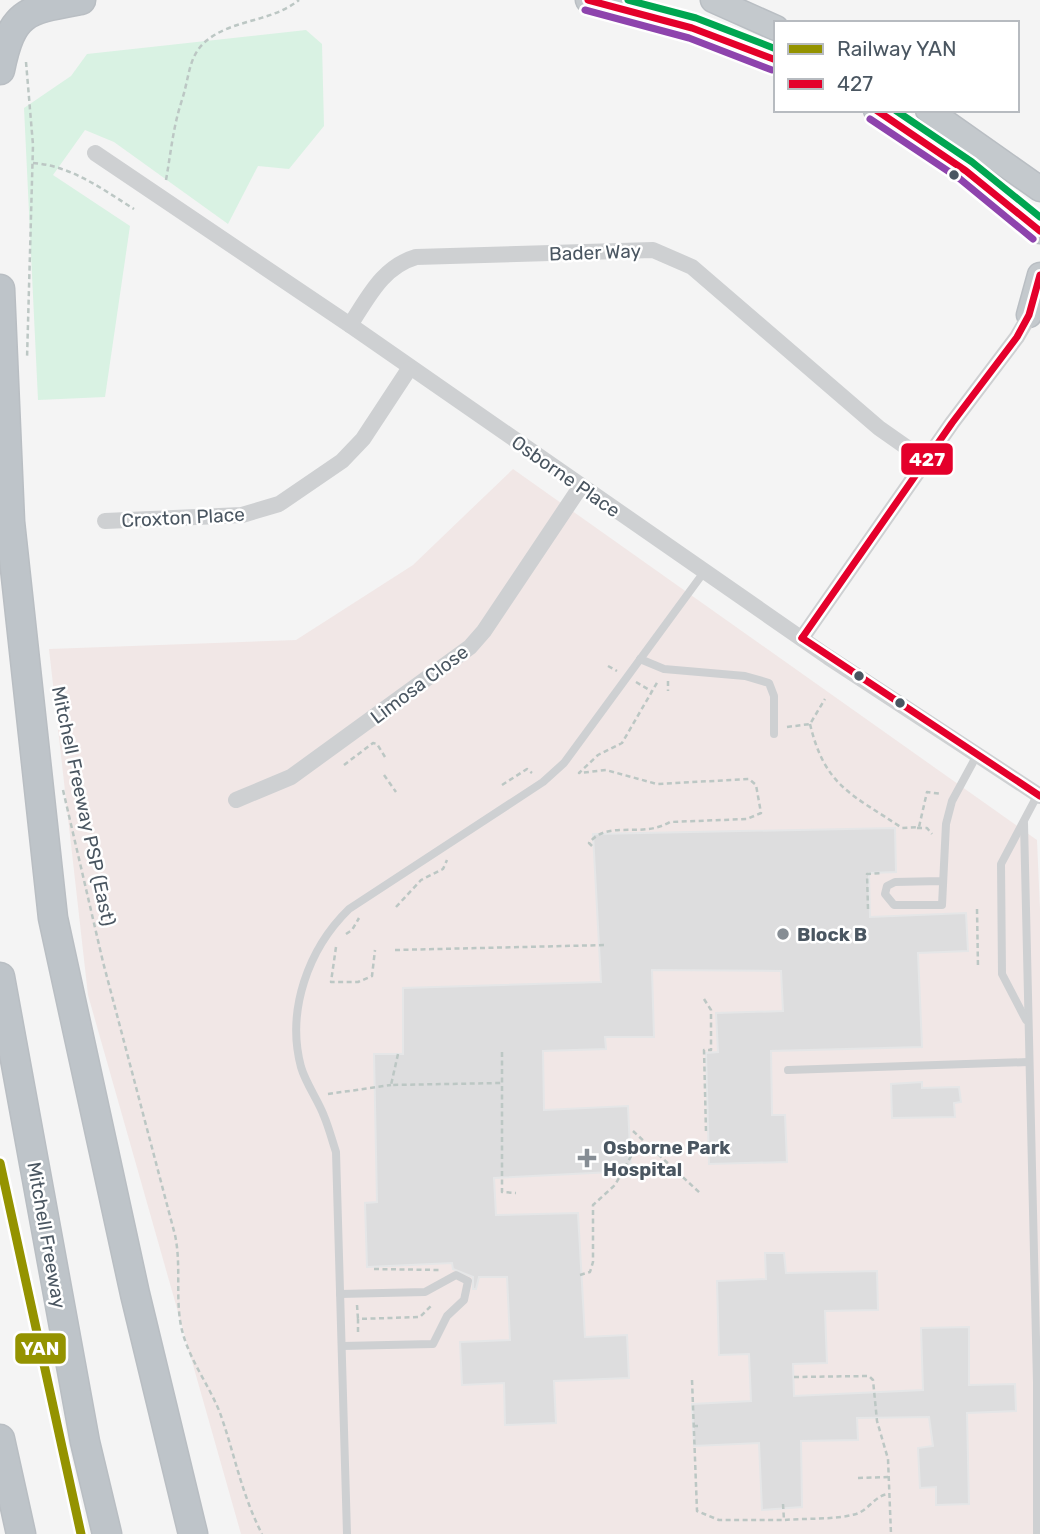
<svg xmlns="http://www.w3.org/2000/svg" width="1040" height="1534" font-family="Rubik,sans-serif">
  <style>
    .medical { fill: #f1e7e6 }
    .green { fill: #d9f2e3 }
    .building { fill: #ddddde; stroke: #e5e6e7; stroke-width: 2 }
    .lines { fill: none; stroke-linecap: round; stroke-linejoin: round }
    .trunk-casing { stroke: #b9bec3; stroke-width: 27 }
    .motorway-casing { stroke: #b9bec3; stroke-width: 31 }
    .path { stroke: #bcc7c4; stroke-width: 2.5; stroke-dasharray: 5 3.5; stroke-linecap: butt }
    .service { stroke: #ced0d2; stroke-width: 8 }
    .minor { stroke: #ced0d2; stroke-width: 16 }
    .trunk { stroke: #c4c9cd; stroke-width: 24 }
    .motorway { stroke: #bec4c9; stroke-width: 28 }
    .bus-1-casing { stroke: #fff; stroke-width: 12 }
    .bus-2-casing { stroke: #fff; stroke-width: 12 }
    .bus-3-casing { stroke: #fff; stroke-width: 12 }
    .bus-1 { stroke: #e4002b; stroke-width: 7 }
    .bus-2 { stroke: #8e44ad; stroke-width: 7 }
    .bus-3 { stroke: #00a651; stroke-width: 7 }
    .rail-1-casing { stroke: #fff; stroke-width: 14 }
    .rail-1 { stroke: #949300; stroke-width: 9 }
    .bus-dot { fill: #4a5661; stroke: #fff; stroke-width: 2.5 }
    .poi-dot { fill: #868d94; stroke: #fff; stroke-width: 2.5 }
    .labels { text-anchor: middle; stroke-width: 5; stroke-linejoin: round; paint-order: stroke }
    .street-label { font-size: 19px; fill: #4a5661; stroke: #fff }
    .poi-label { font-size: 19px; font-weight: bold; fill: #4a5661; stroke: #fff; text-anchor: start }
    .line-badge { stroke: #fff; stroke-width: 2.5 }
    .badge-label { font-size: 19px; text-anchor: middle; font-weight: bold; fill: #fff }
  </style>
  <rect width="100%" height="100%" fill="#f4f4f4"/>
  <polygon class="medical" points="513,469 1037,840 1040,909 1040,1534 241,1534 88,995 49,649 296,640 413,565"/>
  <polygon class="green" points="306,30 322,44 324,126 289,169 258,166 228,224 114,142 85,130 53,175 130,226 105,397 38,400 24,108 71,76 87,54"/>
  <g class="building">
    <polygon points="895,828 896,872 869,873 870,917 966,913 968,951 918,953 922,1047 771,1051 772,1115 785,1115 787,1162 709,1164 706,1053 718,1052 716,1013 783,1011 781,971 652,970 654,1037 605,1037 606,1049 543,1051 544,1110 628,1106 631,1171 494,1178 496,1215 578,1213 585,1337 627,1335 629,1378 554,1381 556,1423 505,1425 504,1383 462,1385 460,1342 510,1340 507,1277 479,1277 476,1289 473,1289 473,1277 453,1269 452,1263 367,1267 365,1203 377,1202 374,1054 403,1054 403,988 601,982 593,834"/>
    <polygon points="922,1082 922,1088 959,1087 961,1102 954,1103 955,1117 892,1118 891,1084"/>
    <polygon points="765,1253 784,1253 786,1273 877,1271 878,1310 825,1311 827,1363 793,1364 794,1396 923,1390 921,1328 969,1327 969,1385 1015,1384 1016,1411 967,1413 969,1504 936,1505 936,1487 920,1488 918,1448 933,1446 929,1417 857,1418 858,1440 801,1441 802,1507 762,1510 759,1443 694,1446 692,1404 751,1401 749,1354 719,1355 717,1281 766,1279"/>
  </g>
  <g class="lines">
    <defs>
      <g id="trunk">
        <polyline points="588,0 692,28 776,60"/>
        <polyline points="713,0 776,28"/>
        <polyline points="876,110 966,171 1040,231"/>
        <polyline points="928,110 1040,189"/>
        <polyline points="1029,315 1040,275"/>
      </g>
      <g id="motorway">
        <path d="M0 70C12 11 26 10 81 0"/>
        <polyline points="0,289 10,522 53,918 135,1294 193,1534"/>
        <polyline points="0,977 85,1442 107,1534"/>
        <polyline points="0,1439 21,1534"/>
      </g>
    </defs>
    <use href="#trunk" class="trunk-casing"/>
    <use href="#motorway" class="motorway-casing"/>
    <g class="path">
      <polyline points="26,62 33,145 27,359"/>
      <path d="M33 163C72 166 102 189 134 209"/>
      <path d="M166 180C171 152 173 127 182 100 192 68 187 47 224 30 249 19 276 18 299 0"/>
      <polyline points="608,666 617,671"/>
      <polyline points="668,681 668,691"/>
      <polyline points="636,682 651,691"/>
      <path d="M810 724C825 787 852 794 902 828L919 827 927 792 942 794"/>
      <polyline points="787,727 810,724 825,699"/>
      <polyline points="344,765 373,743 377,744 385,757"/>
      <polyline points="384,775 396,792"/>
      <polyline points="502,785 527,769 532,773"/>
      <path d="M63 790 103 962 175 1235C181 1263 176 1292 180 1320 185 1355 208 1382 220 1413 235 1455 241 1493 262 1534"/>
      <polyline points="917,828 927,828 932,834"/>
      <path d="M592 846 589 843C608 819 641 839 670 822L747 819 761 813 756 785 749 779 657 784 606 770 579 773 598 755 622 743 658 681"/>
      <polyline points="396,907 421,880 443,869 447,860"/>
      <polyline points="868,909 867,874 882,873"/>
      <polyline points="977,909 978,967"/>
      <polyline points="346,934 352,930 359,918"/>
      <polyline points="336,947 331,982 358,982 372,976 375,950"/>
      <polyline points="395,950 607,945"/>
      <polyline points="704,999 711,1010 711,1050 704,1050 706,1132"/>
      <polyline points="502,1052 502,1192 516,1193"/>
      <polyline points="398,1054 391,1085 502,1083"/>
      <polyline points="328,1094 391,1085"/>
      <polyline points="633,1131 700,1193"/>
      <polyline points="374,1269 441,1270"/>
      <polyline points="580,1275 590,1272 593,1262 593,1205 615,1185 634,1151"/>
      <polyline points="357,1305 358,1319"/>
      <polyline points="358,1332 358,1319 420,1317 433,1304"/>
      <polyline points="794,1377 869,1376 873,1380 877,1421 888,1459 891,1534"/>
      <polyline points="692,1380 697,1511 719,1520 784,1520"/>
      <polyline points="693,1426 701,1426"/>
      <polyline points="858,1478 888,1477"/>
      <path d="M783 1504 784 1520C807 1518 834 1520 856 1514 869 1510 874 1496 888 1494"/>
    </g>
    <g class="service">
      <polyline points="640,659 664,669 745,676 769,683 774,696 774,734"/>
      <polyline points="1024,823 1037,1383 1037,1534"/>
      <polyline points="941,881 895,882 887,886 885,894 894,905 942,905 946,824 952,801 977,755"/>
      <polyline points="1026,1020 1002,974 1001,864 1038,794"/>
      <polyline points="788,1070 1028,1062"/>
      <polyline points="340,1294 425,1292 456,1275 468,1281 464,1300 447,1316 433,1344 342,1346"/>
      <path d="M347 1534 336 1152C332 1140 329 1128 324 1116 318 1100 306 1084 301 1067 286 1011 308 949 349 909L543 782 564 763 704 572"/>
    </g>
    <g class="minor">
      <polyline points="95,153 350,325 828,657 1040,796"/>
      <path d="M350 325C368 298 382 267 416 257L653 250 692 267 879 428 926 461"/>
      <polyline points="105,521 242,515 279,504 342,461 363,439 409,369"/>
      <polyline points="802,638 952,423 1017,337 1034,308"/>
      <polyline points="236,800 291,777 470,647 484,631 581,486"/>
    </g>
    <use href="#trunk" class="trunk"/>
    <use href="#motorway" class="motorway"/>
    <defs>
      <g id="bus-1">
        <polyline points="588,0 692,28 776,60"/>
        <polyline points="876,110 966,171 1040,231"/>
        <polyline points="802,638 952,423 1017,337 1029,315 1040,275"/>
        <polyline points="802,638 1040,796"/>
      </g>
      <g id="bus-2">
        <polyline points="585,10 689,38 772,70"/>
        <polyline points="870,119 960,179 1033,239"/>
      </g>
      <g id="bus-3">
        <polyline points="628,0 696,18 776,49"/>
        <polyline points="895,110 972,162 1040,217"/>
      </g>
    </defs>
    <use href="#bus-1" class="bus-1-casing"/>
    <use href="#bus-2" class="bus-2-casing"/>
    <use href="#bus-3" class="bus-3-casing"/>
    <use href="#bus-1" class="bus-1"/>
    <use href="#bus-2" class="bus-2"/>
    <use href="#bus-3" class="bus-3"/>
    <defs>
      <polyline id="rail-1" points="0,1163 81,1534"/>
    </defs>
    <use href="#rail-1" class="rail-1-casing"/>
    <use href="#rail-1" class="rail-1"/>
  </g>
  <g class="bus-dot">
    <circle cx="954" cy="175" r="6"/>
    <circle cx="859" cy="676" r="6"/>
    <circle cx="900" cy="703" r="6"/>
  </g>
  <g class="poi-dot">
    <circle cx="783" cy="934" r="7"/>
    <path d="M583.5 1147.5h7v7h7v7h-7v7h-7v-7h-7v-7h7z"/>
  </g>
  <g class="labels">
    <g class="street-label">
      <text transform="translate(595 252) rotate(-2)" y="7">Bader Way</text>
      <text transform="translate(566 476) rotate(35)" y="7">Osborne Place</text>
      <text transform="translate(183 517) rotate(-3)" y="7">Croxton Place</text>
      <text transform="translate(419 684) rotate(-37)" y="7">Limosa Close</text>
      <text transform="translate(84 806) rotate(78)" y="7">Mitchell Freeway PSP (East)</text>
      <text transform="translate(47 1235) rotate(80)" y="7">Mitchell Freeway</text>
    </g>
    <g class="poi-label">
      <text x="797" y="941">Block B</text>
      <text x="603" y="1154">Osborne Park<tspan x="603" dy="22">Hospital</tspan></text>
    </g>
  </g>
  <g class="line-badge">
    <rect x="900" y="442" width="54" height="34" rx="7" fill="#e4002b"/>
    <rect x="14" y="1332" width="53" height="33" rx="7" fill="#949300"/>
  </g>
  <g class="badge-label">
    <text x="927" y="466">427</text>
    <text x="40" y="1355">YAN</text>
  </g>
  <rect x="774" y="21" width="245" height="91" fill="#ffffff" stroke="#b7bbc0" stroke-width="2"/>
  <rect x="788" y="44" width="35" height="10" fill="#949300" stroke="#b7bbc0" stroke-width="2"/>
  <text x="837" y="56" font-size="21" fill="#4a5661">Railway YAN</text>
  <rect x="788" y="79" width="35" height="10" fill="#e4002b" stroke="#b7bbc0" stroke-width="2"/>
  <text x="837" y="91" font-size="21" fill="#4a5661">427</text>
</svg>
